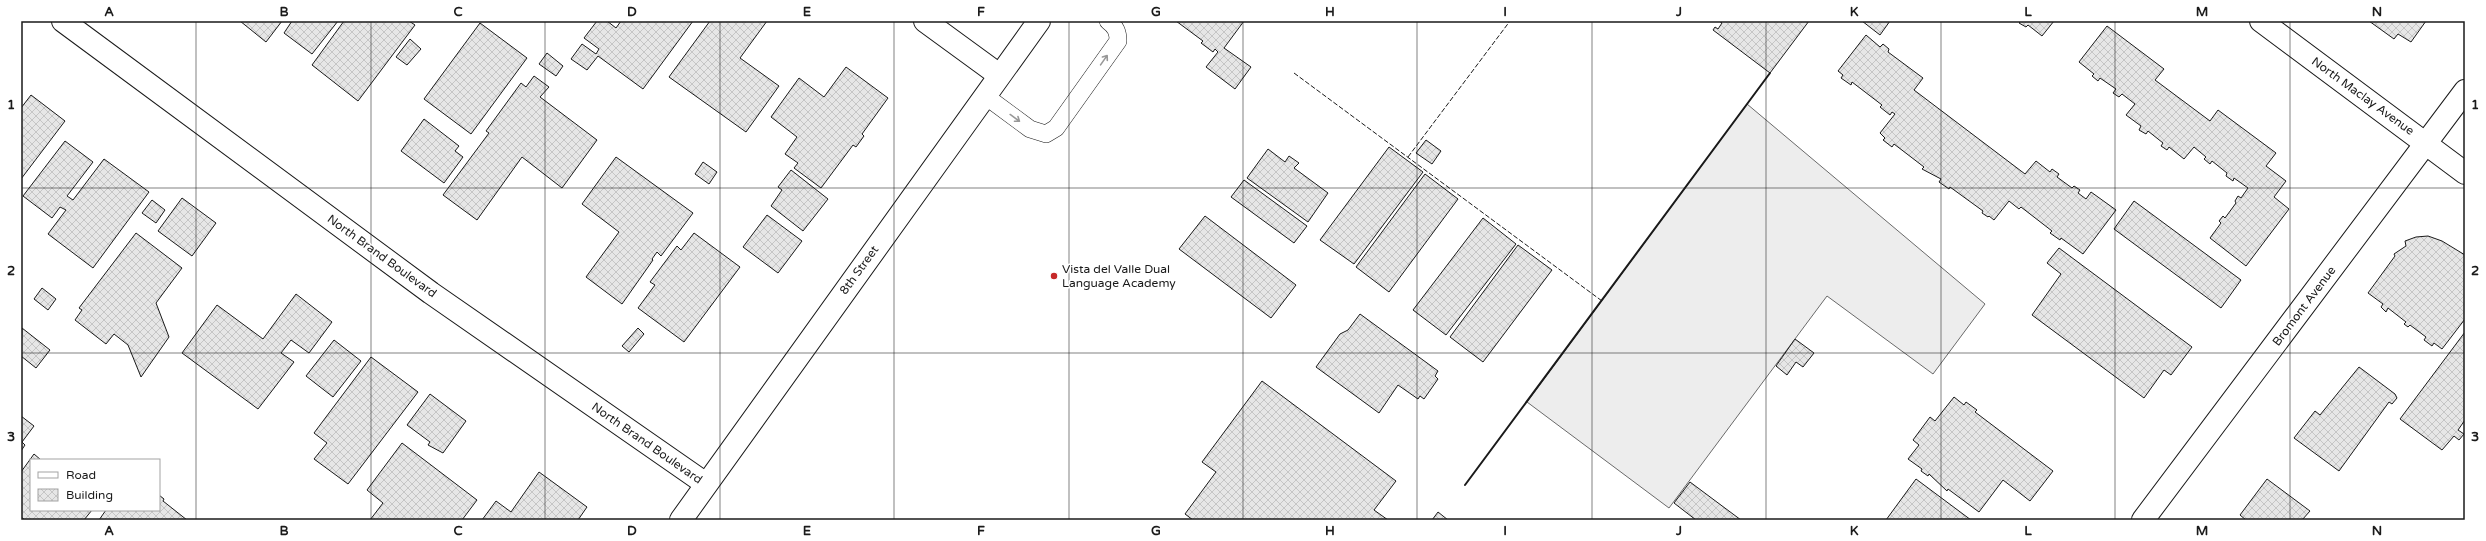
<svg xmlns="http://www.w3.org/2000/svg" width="2486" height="541" font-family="'Varela Round',sans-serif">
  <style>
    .pitch { fill: #ededed; stroke: #6a6a6a }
    .building { fill: url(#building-cross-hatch); stroke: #1a1a1a }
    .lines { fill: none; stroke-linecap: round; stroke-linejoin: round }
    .service-casing { stroke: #1a1a1a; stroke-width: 18 }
    .minor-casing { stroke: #1a1a1a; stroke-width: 24 }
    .tertiary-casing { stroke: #1a1a1a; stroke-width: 24 }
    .primary-casing { stroke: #1a1a1a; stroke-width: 24 }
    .service { stroke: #fff; stroke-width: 17 }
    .minor { stroke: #fff; stroke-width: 22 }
    .tertiary { stroke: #fff; stroke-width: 22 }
    .primary { stroke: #fff; stroke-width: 22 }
    .fence { stroke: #1a1a1a; stroke-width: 1; stroke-dasharray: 5 2; stroke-linecap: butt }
    .wall { stroke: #1a1a1a; stroke-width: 2 }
    .oneway { stroke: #989898 }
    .grid { fill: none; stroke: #1a1a1a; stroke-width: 1; stroke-opacity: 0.55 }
    .poi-dot { fill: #c62828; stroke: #fff; stroke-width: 1.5 }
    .labels { text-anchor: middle; stroke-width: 3; stroke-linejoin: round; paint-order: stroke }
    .street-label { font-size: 12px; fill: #1a1a1a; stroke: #fff }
    .poi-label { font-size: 12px; fill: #1a1a1a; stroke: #fff; text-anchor: start }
    .neatline { fill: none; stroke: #1a1a1a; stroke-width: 1.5 }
    .grid-label { font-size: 13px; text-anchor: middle; font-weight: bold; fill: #1a1a1a }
  </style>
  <defs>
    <pattern id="building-cross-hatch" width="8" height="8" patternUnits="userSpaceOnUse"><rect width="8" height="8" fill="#e6e6e6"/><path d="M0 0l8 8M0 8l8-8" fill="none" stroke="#c5c5c5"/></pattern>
  </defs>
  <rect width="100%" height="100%" fill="#fff"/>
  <polygon class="pitch" points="1747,104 1985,304 1933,374 1827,296 1669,508 1527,402"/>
  <g class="building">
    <polygon points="240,21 282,21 266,42"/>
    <polygon points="292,21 338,21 312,54 284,33"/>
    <polygon points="344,21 409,21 415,25 358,101 312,65"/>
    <polygon points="597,21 607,21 616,28 621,21 693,21 643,89 598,56 587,70 571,59 582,44 596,54 599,49 584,38"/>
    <polygon points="710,21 767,21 740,58 779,86 746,132 669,77"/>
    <polygon points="1176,21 1244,21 1224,48 1251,67 1235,89 1206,67 1218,52 1215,49 1213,52 1201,43 1203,41"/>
    <polygon points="1719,21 1809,21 1770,73 1713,30 1715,27 1718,29 1722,23"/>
    <polygon points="1862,21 1890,21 1880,35"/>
    <polygon points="2021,21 2054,21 2042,36 2028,25 2026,27 2019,23"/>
    <polygon points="2369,21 2426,21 2411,42 2398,34 2394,39"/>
    <polygon points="480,23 527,58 471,134 424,99"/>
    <polygon points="2107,26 2164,69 2155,80 2210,121 2218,110 2276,153 2266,166 2286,181 2274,197 2289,209 2246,266 2210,238 2221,223 2219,221 2223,216 2225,218 2236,203 2235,201 2238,196 2241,198 2248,188 2234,178 2233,181 2226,176 2227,173 2212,161 2210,164 2204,159 2206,157 2194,147 2184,159 2169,147 2167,150 2161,146 2163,143 2148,131 2146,134 2139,130 2141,126 2126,115 2135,104 2122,94 2119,97 2113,93 2116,89 2100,78 2098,81 2092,76 2094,74 2079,62"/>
    <polygon points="1866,35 1880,47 1883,44 1889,49 1888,52 1923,78 1914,90 2025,174 2036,161 2050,172 2052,169 2059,174 2057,177 2072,188 2074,186 2080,190 2078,193 2086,199 2091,192 2116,210 2083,254 2061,238 2060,240 2050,233 2052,231 2021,207 2019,209 2009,201 1994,220 1989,216 1988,217 1982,213 1983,211 1950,187 1949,189 1939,182 1941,179 1922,169 1924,167 1894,144 1892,147 1883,140 1885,138 1880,133 1895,114 1892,112 1890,115 1880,107 1882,105 1852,82 1851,85 1841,78 1843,75 1838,71"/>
    <polygon points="410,39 421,49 407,65 396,57"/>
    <polygon points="547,53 563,66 556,76 539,64"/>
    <polygon points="846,67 888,98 862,134 864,136 856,147 853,145 821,188 794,168 798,163 785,154 797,137 771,117 799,78 824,97"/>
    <polygon points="534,76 549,87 540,97 597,140 562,188 522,157 477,220 443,195 489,133 486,131 521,83 526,87"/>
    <polygon points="31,95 65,121 21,179 21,108"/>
    <polygon points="424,119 459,146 455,151 463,157 444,183 401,151"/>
    <polygon points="1426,140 1441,151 1432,164 1416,153"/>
    <polygon points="65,141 93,162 67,196 73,200 104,159 149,192 93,268 48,234 66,210 60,207 52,218 23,196"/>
    <polygon points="1389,147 1423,172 1354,264 1320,240"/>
    <polygon points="1268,149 1285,162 1289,156 1299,163 1294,168 1328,193 1308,222 1247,178"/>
    <polygon points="616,157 693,213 661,256 657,252 652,259 653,260 622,304 586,277 619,232 582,204"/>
    <polygon points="703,162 717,172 709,184 695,174"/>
    <polygon points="791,170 828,199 803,231 771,206 782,190 778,187"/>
    <polygon points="1425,174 1458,199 1389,292 1356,267"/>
    <polygon points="1244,180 1307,226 1294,243 1231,197"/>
    <polygon points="182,198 216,223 192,256 158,231"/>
    <polygon points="152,200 165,210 156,223 142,213"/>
    <polygon points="2134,201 2241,280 2221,308 2114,229"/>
    <polygon points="767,215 802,241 778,273 743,247"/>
    <polygon points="1205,216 1296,285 1271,318 1179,249"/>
    <polygon points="1483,218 1516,244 1446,335 1413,310"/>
    <polygon points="136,233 182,268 156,303 169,337 141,377 128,345 114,334 106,344 75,320 82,310 79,308"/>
    <polygon points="694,233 740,267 684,342 638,308 655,285 650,282 677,246 681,250"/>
    <polygon points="2428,236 2442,241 2465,255 2465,319 2442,349 2434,343 2432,346 2424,340 2426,337 2410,325 2408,327 2404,324 2406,322 2388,308 2386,312 2381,307 2383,304 2368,293 2395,256 2394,254 2406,246 2405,241 2416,237"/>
    <polygon points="1518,245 1552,270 1483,362 1450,337"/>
    <polygon points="2059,248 2192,347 2171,375 2164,370 2144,398 2032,315 2061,274 2047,263"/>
    <polygon points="42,288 56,299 48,310 34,299"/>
    <polygon points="296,294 332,322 309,353 291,340 281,353 294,362 258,409 182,353 217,305 263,339"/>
    <polygon points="1360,314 1438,371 1435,376 1438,379 1424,399 1420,396 1418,399 1398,385 1379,413 1316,367 1340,334 1348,330"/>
    <polygon points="22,328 50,350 36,368 21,356"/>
    <polygon points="638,328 644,334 629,352 622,346"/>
    <polygon points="2465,332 2465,420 2458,430 2464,434 2459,440 2454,436 2442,450 2400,419"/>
    <polygon points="1795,339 1814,353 1803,367 1796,362 1787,375 1776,366"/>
    <polygon points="334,340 361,361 333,397 306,376"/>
    <polygon points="371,357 418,392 348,484 314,459 327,443 314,433"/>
    <polygon points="2359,367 2395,394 2397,398 2392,404 2389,402 2339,471 2294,438 2315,411 2320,415"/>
    <polygon points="1262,381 1396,481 1374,510 1388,520 1193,520 1185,514 1216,472 1202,462"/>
    <polygon points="430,394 466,421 443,453 428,445 430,442 407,425"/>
    <polygon points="1954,397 1964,405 1966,402 1977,410 1975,412 2053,471 2030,501 2003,480 1979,512 1948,489 1947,491 1929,474 1928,476 1921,471 1922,469 1908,459 1919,445 1913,440 1930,417 1935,421"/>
    <polygon points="21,416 34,426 22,442 21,441"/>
    <polygon points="21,441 25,445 21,451"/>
    <polygon points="402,443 477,500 462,520 370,520 383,503 367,490"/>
    <polygon points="34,454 41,460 31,460 31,510 92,510 84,520 25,520 21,517 21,472"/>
    <polygon points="539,472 587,507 578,520 482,520 496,501 511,512"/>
    <polygon points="1916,479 1971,520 1886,520"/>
    <polygon points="2267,479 2310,511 2302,520 2246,520 2240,515"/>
    <polygon points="1690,482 1741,520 1696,520 1674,503"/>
    <polygon points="159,495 164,499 163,501 187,520 99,520 106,510 159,510"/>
    <polygon points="1438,512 1448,520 1432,520"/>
  </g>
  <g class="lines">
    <defs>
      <path id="service" d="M984 95 1030 129 1046 134 1056 128 1118 41C1118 32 1116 27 1108 21"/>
      <g id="minor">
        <polyline points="63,21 431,293 706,484"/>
        <polyline points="925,21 999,75"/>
        <polyline points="2143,520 2465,91"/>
      </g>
      <polyline id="tertiary" points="681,520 1039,21"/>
      <polyline id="primary" points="2261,21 2465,173"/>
    </defs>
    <use href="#service" class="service-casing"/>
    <use href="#minor" class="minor-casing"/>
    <use href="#tertiary" class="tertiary-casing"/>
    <use href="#primary" class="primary-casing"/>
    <use href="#service" class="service"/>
    <use href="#minor" class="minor"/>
    <use href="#tertiary" class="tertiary"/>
    <use href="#primary" class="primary"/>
    <g class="fence">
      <polyline points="1294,73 1602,301"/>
      <polyline points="1408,157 1510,21"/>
    </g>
    <polyline class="wall" points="1465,485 1770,73"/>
  </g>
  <defs><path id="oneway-shaft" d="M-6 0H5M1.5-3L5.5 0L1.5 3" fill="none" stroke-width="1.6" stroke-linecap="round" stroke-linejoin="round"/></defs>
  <g class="oneway">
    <use href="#oneway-shaft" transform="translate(1104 60) rotate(-55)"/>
    <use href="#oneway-shaft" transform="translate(1015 118) rotate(36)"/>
  </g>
  <path class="grid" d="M196 21V520M371 21V520M545 21V520M720 21V520M894 21V520M1069 21V520M1243 21V520M1417 21V520M1592 21V520M1766 21V520M1941 21V520M2115 21V520M2290 21V520M21 188H2465M21 353H2465"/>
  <circle class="poi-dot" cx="1054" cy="276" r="4"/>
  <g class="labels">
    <g class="street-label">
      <text transform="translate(2363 96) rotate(36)" y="4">North Maclay Avenue</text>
      <text transform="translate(382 256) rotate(36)" y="4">North Brand Boulevard</text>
      <text transform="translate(859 270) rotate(-54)" y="4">8th Street</text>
      <text transform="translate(2304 306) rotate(-53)" y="4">Bromont Avenue</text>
      <text transform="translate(647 443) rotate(35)" y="4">North Brand Boulevard</text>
    </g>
    <g class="poi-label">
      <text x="1062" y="273">Vista del Valle Dual<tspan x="1062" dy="14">Language Academy</tspan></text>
    </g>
  </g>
  <rect width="2486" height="541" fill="none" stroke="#ffffff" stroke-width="44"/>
  <rect x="30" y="459" width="130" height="52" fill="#ffffff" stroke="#a3a3a3"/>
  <rect x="38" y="472" width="20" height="6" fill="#ffffff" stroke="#a3a3a3"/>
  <text x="66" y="479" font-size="12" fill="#1a1a1a">Road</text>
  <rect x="38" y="489" width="20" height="12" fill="url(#building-cross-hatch)" stroke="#a3a3a3"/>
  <text x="66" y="499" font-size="12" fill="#1a1a1a">Building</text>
  <rect x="22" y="22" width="2442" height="497" class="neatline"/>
  <g class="grid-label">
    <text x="109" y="16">A</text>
    <text x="284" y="16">B</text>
    <text x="458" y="16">C</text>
    <text x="632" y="16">D</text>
    <text x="807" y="16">E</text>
    <text x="981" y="16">F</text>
    <text x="1156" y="16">G</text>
    <text x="1330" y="16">H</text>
    <text x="1505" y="16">I</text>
    <text x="1679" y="16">J</text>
    <text x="1854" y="16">K</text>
    <text x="2028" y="16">L</text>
    <text x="2202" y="16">M</text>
    <text x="2377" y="16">N</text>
    <text x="11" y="109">1</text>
    <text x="2475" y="109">1</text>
    <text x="11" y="275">2</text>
    <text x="2475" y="275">2</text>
    <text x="11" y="441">3</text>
    <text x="2475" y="441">3</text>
    <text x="109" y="535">A</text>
    <text x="284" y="535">B</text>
    <text x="458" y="535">C</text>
    <text x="632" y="535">D</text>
    <text x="807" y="535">E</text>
    <text x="981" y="535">F</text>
    <text x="1156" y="535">G</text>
    <text x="1330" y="535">H</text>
    <text x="1505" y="535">I</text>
    <text x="1679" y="535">J</text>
    <text x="1854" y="535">K</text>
    <text x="2028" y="535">L</text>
    <text x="2202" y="535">M</text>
    <text x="2377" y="535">N</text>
  </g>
</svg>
